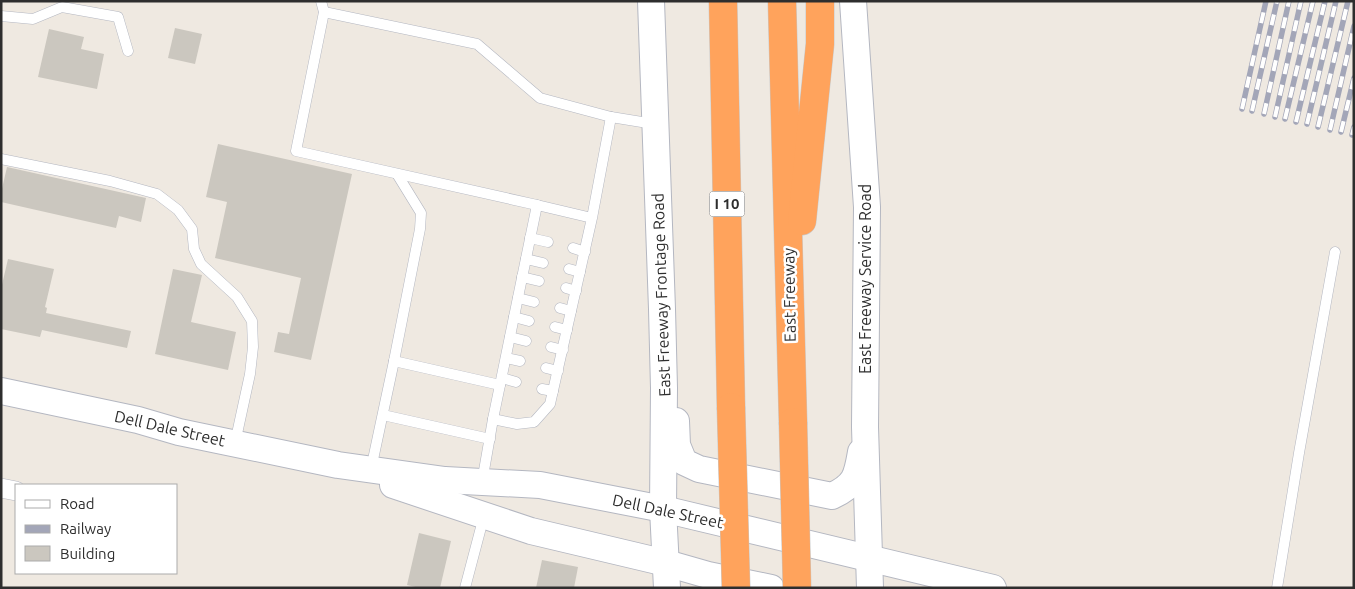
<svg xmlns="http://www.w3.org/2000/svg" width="1355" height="589" font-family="Ubuntu,sans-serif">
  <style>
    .building { fill: #cbc7bf }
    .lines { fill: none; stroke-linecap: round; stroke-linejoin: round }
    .service-casing { stroke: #b4b7c1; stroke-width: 11 }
    .minor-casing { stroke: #b4b7c1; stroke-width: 20 }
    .secondary-casing { stroke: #b4b7c1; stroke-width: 28 }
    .motorway-casing { stroke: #c9c9c9; stroke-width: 29 }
    .service { stroke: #fff; stroke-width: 10 }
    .minor { stroke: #fff; stroke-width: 19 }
    .secondary { stroke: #fff; stroke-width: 26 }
    .motorway { stroke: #ffa35c; stroke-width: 28 }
    .rail-casing { stroke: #a3a6b8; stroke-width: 5.5 }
    .rail { stroke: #fff; stroke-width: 4; stroke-dasharray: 11; stroke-linecap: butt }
    .motorway-bridge-casing { stroke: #c9c9c9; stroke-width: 29; stroke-linecap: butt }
    .motorway-bridge { stroke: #ffa35c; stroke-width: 28 }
    .labels { text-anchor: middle; stroke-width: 5; stroke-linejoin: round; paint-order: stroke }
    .shield { fill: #fff; stroke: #6d6d6d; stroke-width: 1 }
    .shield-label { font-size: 15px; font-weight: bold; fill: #2e2e2e }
    .street-label { font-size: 16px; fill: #2e2e2e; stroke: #fff }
  </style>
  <rect width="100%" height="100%" fill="#efe9e1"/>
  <g class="building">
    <polygon points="175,28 202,34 195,64 168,58"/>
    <polygon points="49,29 84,37 81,49 104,54 97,89 38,77"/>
    <polygon points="218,144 352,174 311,360 274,352 278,332 289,334 301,278 215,258 227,202 206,197"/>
    <polygon points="7,167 146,198 141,222 119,216 116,228 1,202 1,193"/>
    <polygon points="8,259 54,269 45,307 47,308 46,313 131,331 127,348 42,330 40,337 1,329 1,289"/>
    <polygon points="173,269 202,275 191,322 236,332 228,370 155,354"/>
    <polygon points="419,533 451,541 440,588 420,588 407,585"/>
    <polygon points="542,560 578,567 574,588 536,588"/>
  </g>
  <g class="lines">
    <defs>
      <g id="service">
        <polyline points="321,1 324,12 296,151 537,205"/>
        <polyline points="324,12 477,44 540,98 611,117 654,124"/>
        <polyline points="1,16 33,19 62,7 118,17 128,51"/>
        <polyline points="1,159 110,181 157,194 178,210 192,229 194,249 201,264 237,297 252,321 253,347 250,374 235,443"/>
        <polyline points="592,218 537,205 493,419 517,424 534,422 550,404 592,218 611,117"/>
        <polyline points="530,238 548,242"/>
        <polyline points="573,248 585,252"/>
        <polyline points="526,259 543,263"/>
        <polyline points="569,269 580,272"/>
        <polyline points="522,277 539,281"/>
        <polyline points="566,288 576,291"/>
        <polyline points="518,298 534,302"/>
        <polyline points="560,308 571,311"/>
        <polyline points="514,317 529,321"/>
        <polyline points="555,327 567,330"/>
        <polyline points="510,337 526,341"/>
        <polyline points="551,347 563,350"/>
        <polyline points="506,358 520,361"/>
        <polyline points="394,361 420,229 421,213 397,174"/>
        <polyline points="546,368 558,371"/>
        <polyline points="502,378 516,382"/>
        <polyline points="542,389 553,391"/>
        <polyline points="383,415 490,439"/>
        <polyline points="371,469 394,361 500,385"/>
        <polyline points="482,482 493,419"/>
        <polyline points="465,588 484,516"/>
        <polyline points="1277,588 1299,453 1335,252"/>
      </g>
      <polyline id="minor" points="1,488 16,491"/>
      <g id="secondary">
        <polyline points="651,1 662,309 664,388 663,509 667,588"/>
        <polyline points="853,1 867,207 865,427 870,588"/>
        <polyline points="1,391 138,420 179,432 338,465 445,480 540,485 663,509 993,588"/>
        <path d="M676 421 677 445 684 462 699 469 832 496C856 485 857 475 861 452"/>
        <polyline points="393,485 531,531 666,563 708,575 771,588"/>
      </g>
      <g id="motorway">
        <polyline points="723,1 731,407"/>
        <polyline points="782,1 793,422"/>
        <polyline points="802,221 820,44 820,1"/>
      </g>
    </defs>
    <use href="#service" class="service-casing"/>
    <use href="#minor" class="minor-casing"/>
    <use href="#secondary" class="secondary-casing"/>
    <use href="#motorway" class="motorway-casing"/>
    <use href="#service" class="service"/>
    <use href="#minor" class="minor"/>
    <use href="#secondary" class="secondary"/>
    <use href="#motorway" class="motorway"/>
    <defs>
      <g id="rail">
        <polyline points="1242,109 1266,1"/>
        <polyline points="1252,111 1277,1"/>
        <polyline points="1264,114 1289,1"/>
        <polyline points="1275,117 1301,1"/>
        <polyline points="1285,119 1313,1"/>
        <polyline points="1296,122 1325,1"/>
        <polyline points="1307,124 1336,1"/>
        <polyline points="1318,127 1348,1"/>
        <polyline points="1330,130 1354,26"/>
        <polyline points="1341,132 1354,78"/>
        <polyline points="1352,135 1354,127"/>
      </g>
    </defs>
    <use href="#rail" class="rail-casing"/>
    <use href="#rail" class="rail"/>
    <defs>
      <g id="motorway-bridge">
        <polyline points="731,407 736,588"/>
        <polyline points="793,422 797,588"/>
      </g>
    </defs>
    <use href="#motorway-bridge" class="motorway-bridge-casing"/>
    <use href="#motorway-bridge" class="motorway-bridge"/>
  </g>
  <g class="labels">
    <rect class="shield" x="709.5" y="191.5" width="35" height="25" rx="4"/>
    <g class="shield-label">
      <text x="727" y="209">I 10</text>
    </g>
    <g class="street-label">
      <text transform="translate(865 279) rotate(-90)" y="6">East Freeway Service Road</text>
      <text transform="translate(661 295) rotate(-92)" y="6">East Freeway Frontage Road</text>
      <text transform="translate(789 295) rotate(-91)" y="6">East Freeway</text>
      <text transform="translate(170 428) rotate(13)" y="6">Dell Dale Street</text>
      <text transform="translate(668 511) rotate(12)" y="6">Dell Dale Street</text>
    </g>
  </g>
  <rect width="1355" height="589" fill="none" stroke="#2e2e2e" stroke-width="5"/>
  <rect x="15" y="484" width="162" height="90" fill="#ffffff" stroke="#ababab"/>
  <rect x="25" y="500" width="25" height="8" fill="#ffffff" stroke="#ababab"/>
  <text x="60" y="509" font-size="15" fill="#2e2e2e">Road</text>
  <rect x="25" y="525" width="25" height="8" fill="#a3a6b8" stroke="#ababab"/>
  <text x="60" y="534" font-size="15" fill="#2e2e2e">Railway</text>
  <rect x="25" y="546" width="25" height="15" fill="#cbc7bf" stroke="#ababab"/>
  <text x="60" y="559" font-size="15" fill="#2e2e2e">Building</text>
</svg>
